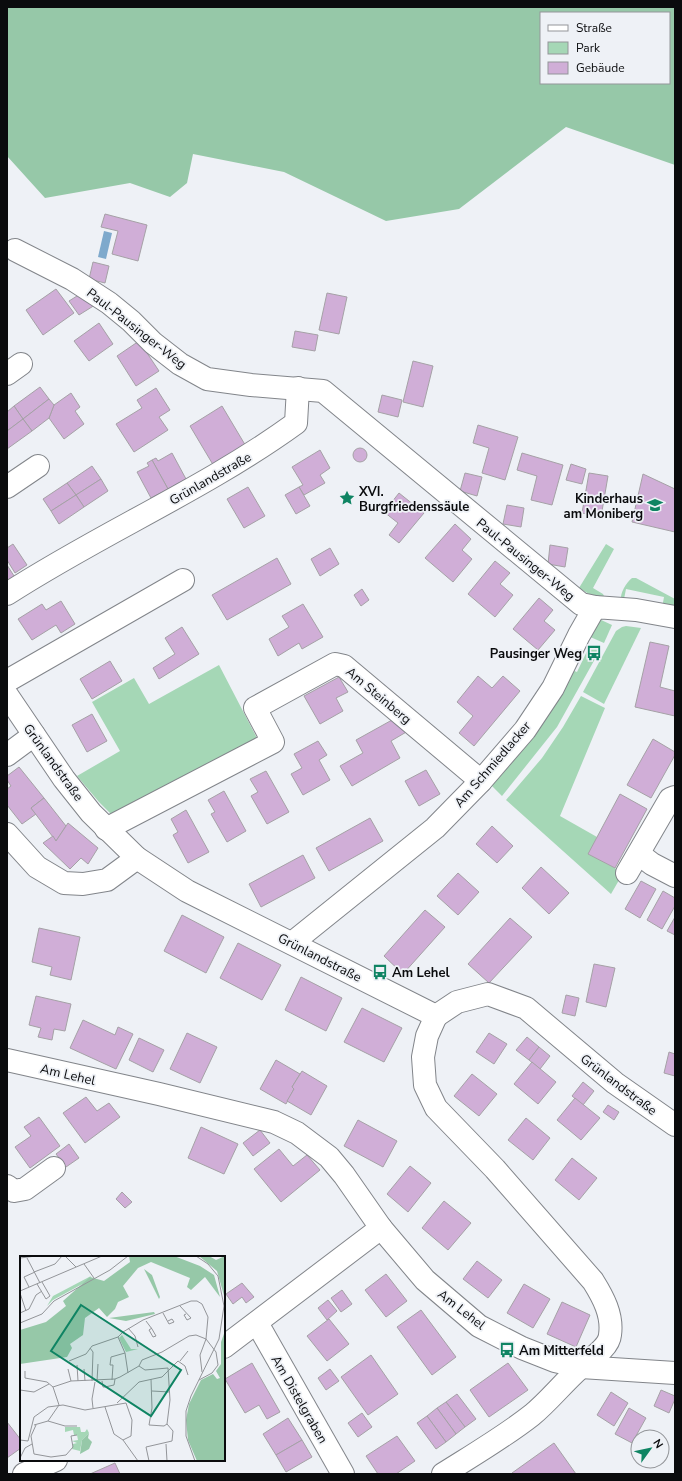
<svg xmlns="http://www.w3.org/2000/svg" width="682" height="1481" font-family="'Nunito Sans',sans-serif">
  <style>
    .green { fill: #a5d7b6 }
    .forest { fill: #96c8a8; fill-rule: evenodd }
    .water { fill: #7ea9cc }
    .building { fill: #d0aed7; stroke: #a5a1a6 }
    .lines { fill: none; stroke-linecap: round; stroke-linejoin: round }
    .minor-casing { stroke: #82858a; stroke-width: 24 }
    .minor { stroke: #fff; stroke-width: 22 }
    .labels { text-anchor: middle; stroke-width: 3.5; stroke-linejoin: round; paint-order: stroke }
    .street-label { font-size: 13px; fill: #0a0b0d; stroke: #eef1f6 }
    .poi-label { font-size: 13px; font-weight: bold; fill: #0a0b0d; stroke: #eef1f6; text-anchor: start }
    .inset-road { fill: none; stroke: #939599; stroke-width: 1 }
    .view { fill: #0f8463; fill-opacity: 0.15; stroke: #0f8463; stroke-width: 2 }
    .inset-edge { fill: none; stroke: #0a0b0d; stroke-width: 2 }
  </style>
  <rect width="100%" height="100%" fill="#eef1f6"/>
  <g class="green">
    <polygon points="606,544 614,549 593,588 603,594 606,600 589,599 589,594 579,588"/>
    <path d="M632 578H636L675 599V611L662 608 664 597 626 589 624 599 621 600C620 593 626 583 632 578Z"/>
    <polygon points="599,619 612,625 604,643 588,636"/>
    <polygon points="626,626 641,628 604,704 583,692 616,631 622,627"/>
    <polygon points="590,645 600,650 557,727 502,796 490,784 569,669 577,672"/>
    <polygon points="219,665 259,742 114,817 99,802 77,776 120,751 92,702 134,678 149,704"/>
    <polygon points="581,696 605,708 560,816 597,837 589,854 615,868 622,875 611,894 506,800 542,758 563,727"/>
  </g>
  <path class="forest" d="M7 7H675V165L566 127 459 209 386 221 284 172 193 154 187 183 170 197 130 183 45 198 7 156ZM541 13H669V83H541Z"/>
  <polygon class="water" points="104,231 112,233 106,259 98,257"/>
  <g class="building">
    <polygon points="105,214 147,225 138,261 112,254 118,231 101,227"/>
    <polygon points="93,262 109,266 105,283 89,279"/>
    <polygon points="56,289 74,313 43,335 26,310"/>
    <polygon points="85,291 95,305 79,315 69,301"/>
    <polygon points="327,293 347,297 339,334 319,330"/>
    <polygon points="99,323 113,344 89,361 74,341"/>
    <polygon points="295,331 318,335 315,351 292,347"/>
    <polygon points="139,341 159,371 136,386 117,356"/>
    <polygon points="413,361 433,366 423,407 403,402"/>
    <polygon points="40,387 49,399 23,419 14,406"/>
    <polygon points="156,388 170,410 159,417 168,430 134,452 116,424 142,408 137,400"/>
    <polygon points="71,393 80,407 75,411 84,424 64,439 49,418 54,405"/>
    <polygon points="382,395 402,400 398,417 378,412"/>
    <polygon points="49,399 54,405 49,418 32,431 23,419"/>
    <polygon points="14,406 23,419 7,431 7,412"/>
    <polygon points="222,406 247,448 215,468 190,426"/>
    <polygon points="23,419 32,431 7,449 7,431"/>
    <polygon points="478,425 518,437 505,480 482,473 489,448 473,443"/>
    <circle cx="360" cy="455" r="7"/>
    <polygon points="320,450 330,468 320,475 325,483 304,495 299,487 303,485 292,467"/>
    <polygon points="172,453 186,479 168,489 152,460 156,458 158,461"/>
    <polygon points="522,453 563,465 552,505 531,500 537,476 517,470"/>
    <polygon points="152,460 168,489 151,498 137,472 149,466 147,463"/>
    <polygon points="571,464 586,469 582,484 566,480"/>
    <polygon points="92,466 101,479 76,495 67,483"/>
    <polygon points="465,473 482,477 477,496 460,491"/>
    <polygon points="589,473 608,476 601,517 582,513"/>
    <polygon points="643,474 675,489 675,532 632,522"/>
    <polygon points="101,479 108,491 84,507 76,495"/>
    <polygon points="67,483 76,495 51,511 43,499"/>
    <polygon points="248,487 265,516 244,528 227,499"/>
    <polygon points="299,487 310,506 296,514 285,495"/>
    <polygon points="399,493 424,513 399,543 389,535 398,523 384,512"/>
    <polygon points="76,495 84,507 59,524 51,511"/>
    <polygon points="507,505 524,508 521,527 503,524"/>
    <polygon points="455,524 471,539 462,550 472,559 453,582 425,558"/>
    <polygon points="13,544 27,565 15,573 7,560 7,548"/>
    <polygon points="550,545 568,548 565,567 548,564"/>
    <polygon points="330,548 339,564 320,576 311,559"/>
    <polygon points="277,558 291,584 227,620 212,595"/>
    <polygon points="495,561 510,573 500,584 513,595 495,617 468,594"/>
    <polygon points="7,565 16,579 7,584"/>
    <polygon points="362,589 369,600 361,606 354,595"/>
    <polygon points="539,598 553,610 544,621 555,630 538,650 513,629"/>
    <polygon points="61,601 75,624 61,633 56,625 32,640 18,619 42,604 46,610"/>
    <polygon points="303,604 323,637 302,649 299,643 278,656 269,639 289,627 282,616"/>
    <polygon points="182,627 199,654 159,679 153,668 175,654 165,638"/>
    <polygon points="650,642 669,646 660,687 675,691 675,716 635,707"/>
    <polygon points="110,661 122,681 92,699 80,679"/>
    <polygon points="478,676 492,688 503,676 520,691 474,746 459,733 473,716 457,702"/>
    <polygon points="339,677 348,692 336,698 343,711 320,724 304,696"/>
    <polygon points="92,714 107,741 87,752 72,725"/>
    <polygon points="392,720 408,731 391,741 400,758 352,786 340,766 363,753 356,740"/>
    <polygon points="653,739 675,752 675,755 651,798 627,785"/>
    <polygon points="318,741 327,755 319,760 330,780 303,795 291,774 302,768 294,754"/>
    <polygon points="19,767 44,798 31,808 36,814 22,824 7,805 7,789 11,786 7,780 7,776"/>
    <polygon points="426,770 440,794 419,806 405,781"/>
    <polygon points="266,771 289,812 267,824 251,796 258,792 250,779"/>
    <polygon points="224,791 246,831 227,842 211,814 215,812 208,800"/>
    <polygon points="620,794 647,809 615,868 588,854"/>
    <polygon points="44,798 66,826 56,841 31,808"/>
    <polygon points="186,810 209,852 188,863 173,835 178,832 171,819"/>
    <polygon points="370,818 383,841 329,871 316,848"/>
    <polygon points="68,823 98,848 88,864 81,858 70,869 43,843 53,836 56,841"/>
    <polygon points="492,826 513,846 497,863 476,844"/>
    <polygon points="303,855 315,878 261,907 249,884"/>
    <polygon points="541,867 569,893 549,914 522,888"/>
    <polygon points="458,873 479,892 458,915 437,896"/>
    <polygon points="641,881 656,889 640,918 625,909"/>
    <polygon points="663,891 675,898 675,906 662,929 647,920"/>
    <polygon points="425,910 445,927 403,974 384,956"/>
    <polygon points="182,915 224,937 206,973 164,951"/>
    <polygon points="675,917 675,935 667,931"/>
    <polygon points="510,918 532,937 489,983 468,964"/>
    <polygon points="39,928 80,937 71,980 50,975 52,967 32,962"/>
    <polygon points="238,943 281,965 262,1000 220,978"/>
    <polygon points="594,964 615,968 606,1007 586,1002"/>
    <polygon points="301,977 342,998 326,1031 285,1010"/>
    <polygon points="566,995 579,998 575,1016 562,1013"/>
    <polygon points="36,996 71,1004 65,1031 54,1029 52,1040 38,1037 41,1028 29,1025"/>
    <polygon points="362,1008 402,1028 384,1062 344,1042"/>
    <polygon points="83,1020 115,1035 118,1027 133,1034 116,1069 70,1048"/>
    <polygon points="187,1033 217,1047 200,1083 170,1069"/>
    <polygon points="489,1033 507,1044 494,1064 476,1052"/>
    <polygon points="527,1037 539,1047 529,1060 516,1050"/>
    <polygon points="139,1038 164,1050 153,1072 129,1060"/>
    <polygon points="539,1047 550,1056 540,1069 529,1060"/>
    <polygon points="669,1052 675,1054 675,1076 664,1073"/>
    <polygon points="276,1060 300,1074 292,1087 294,1089 286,1104 260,1089"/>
    <polygon points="532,1062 556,1082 538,1104 514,1084"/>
    <polygon points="302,1071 327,1086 311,1115 287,1101 294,1089 292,1087"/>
    <polygon points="472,1074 497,1094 479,1116 454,1096"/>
    <polygon points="583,1082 594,1091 583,1105 572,1096"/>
    <polygon points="86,1097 97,1111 109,1103 120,1117 85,1143 63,1113"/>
    <polygon points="575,1098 600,1118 581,1140 557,1120"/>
    <polygon points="608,1105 619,1112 614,1120 603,1112"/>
    <polygon points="39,1117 60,1146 30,1168 15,1147 31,1136 24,1127"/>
    <polygon points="526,1118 550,1138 533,1160 508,1140"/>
    <polygon points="358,1120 397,1141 383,1167 344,1146"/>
    <polygon points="201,1127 238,1144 224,1174 188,1158"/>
    <polygon points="260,1130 270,1143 253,1156 243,1143"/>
    <polygon points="69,1144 79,1158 66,1167 56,1154"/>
    <polygon points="279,1149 293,1166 307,1155 320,1170 281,1202 254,1169"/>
    <polygon points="572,1158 597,1178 579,1200 555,1180"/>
    <polygon points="410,1166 431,1183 408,1212 387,1194"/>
    <polygon points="122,1192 132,1202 125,1208 116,1199"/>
    <polygon points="444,1201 471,1223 448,1250 422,1228"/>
    <polygon points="477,1261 502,1280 488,1298 463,1279"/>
    <polygon points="386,1274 407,1301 386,1317 365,1290"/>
    <polygon points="242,1283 254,1297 246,1303 242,1297 233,1304 226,1294"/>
    <polygon points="524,1284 550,1299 533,1328 507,1313"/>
    <polygon points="342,1290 352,1304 341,1312 331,1298"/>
    <polygon points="328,1300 337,1311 327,1320 318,1308"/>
    <polygon points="562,1302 590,1315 576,1347 547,1334"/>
    <polygon points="421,1310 456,1357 432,1375 397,1327"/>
    <polygon points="329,1319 349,1344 327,1361 307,1336"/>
    <polygon points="371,1355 398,1394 368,1415 341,1377"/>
    <polygon points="252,1363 280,1412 267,1419 259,1405 245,1413 225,1379"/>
    <polygon points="508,1363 528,1390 489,1417 470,1390"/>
    <polygon points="330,1369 339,1381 326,1390 318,1378"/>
    <polygon points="661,1390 675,1396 675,1399 669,1413 654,1406"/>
    <polygon points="611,1392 628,1403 614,1426 597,1415"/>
    <polygon points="457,1394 476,1419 465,1427 446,1402"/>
    <polygon points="446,1402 465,1427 456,1434 437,1408"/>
    <polygon points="437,1408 456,1434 446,1442 427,1416"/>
    <polygon points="629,1408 646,1418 632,1443 615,1434"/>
    <polygon points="362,1413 372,1427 358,1437 348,1423"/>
    <polygon points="427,1416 446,1442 436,1449 417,1423"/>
    <polygon points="288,1418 302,1440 276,1455 263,1434"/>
    <polygon points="7,1422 21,1440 21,1448 7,1458"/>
    <polygon points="397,1436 415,1461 396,1474 378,1474 366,1456"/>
    <polygon points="302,1440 312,1457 286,1472 276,1455"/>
    <polygon points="554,1443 576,1474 513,1474 512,1473"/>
    <polygon points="115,1463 120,1474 90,1474"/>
  </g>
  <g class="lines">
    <defs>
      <g id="minor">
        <polyline points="15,250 72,279 109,303 131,321 153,343 180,364 207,379 251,385 323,391 581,604 595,607"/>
        <polyline points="7,374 21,364"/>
        <polyline points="7,487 38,466"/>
        <path d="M7 594C101 533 205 489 296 423L298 388"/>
        <polyline points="7,681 183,580"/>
        <polyline points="7,695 64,779 91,813 137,858 187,891 436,1016"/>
        <polyline points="7,755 34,735"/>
        <polyline points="106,829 273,742 255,708 335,664 344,666 481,781"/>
        <polyline points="7,834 37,867 64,883 83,884 107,880 137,858"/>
        <polyline points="639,854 652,864 675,876"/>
        <polyline points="627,873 670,799 675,797"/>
        <polyline points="292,943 435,828 481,781 525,730 553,688 579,635 595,607 636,610 675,617"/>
        <path d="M436 1016 427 1036 423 1057 425 1085 436 1108 495 1169 593 1281C603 1297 613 1315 610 1335 609 1348 589 1360 580 1368 563 1383 549 1401 532 1415 504 1437 473 1455 443 1474"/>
        <polyline points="436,1016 457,1002 488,994 526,1008 615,1083 675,1125"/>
        <polyline points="7,1060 159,1094 274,1122 297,1133 329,1157 344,1175 381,1228 425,1280 479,1326 522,1348 555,1361 581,1367 675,1373"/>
        <polyline points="7,1186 14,1191 25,1189 54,1168"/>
        <polyline points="257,1323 343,1474"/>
        <polyline points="224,1347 381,1228"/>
        <polyline points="24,1474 56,1460"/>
      </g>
    </defs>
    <use href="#minor" class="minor-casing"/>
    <use href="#minor" class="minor"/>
  </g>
  <defs>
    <symbol id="sight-bare" viewBox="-9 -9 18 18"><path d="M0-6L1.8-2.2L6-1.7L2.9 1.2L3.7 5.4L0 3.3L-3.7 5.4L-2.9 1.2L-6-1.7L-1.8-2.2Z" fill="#0f8463" stroke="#eef1f6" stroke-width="2.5" paint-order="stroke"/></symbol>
    <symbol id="school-bare" viewBox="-9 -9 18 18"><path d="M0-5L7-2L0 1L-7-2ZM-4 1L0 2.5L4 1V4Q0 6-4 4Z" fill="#0f8463" stroke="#eef1f6" stroke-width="2.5" paint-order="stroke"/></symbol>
    <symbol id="bus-bare" viewBox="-9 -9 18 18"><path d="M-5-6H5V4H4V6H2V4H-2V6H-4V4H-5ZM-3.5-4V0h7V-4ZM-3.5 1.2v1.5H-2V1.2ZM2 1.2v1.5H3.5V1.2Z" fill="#0f8463" stroke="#eef1f6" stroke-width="2.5" paint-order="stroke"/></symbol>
  </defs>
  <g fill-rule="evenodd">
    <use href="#sight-bare" x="336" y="487" width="22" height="22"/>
    <use href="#school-bare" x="644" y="494" width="22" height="22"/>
    <use href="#bus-bare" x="583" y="642" width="22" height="22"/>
    <use href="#bus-bare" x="369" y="961" width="22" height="22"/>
    <use href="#bus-bare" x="496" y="1339" width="22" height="22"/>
  </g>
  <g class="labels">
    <g class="street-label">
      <text transform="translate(137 328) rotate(38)" y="5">Paul-Pausinger-Weg</text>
      <text transform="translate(210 478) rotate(-30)" y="5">Grünlandstraße</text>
      <text transform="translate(526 559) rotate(39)" y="5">Paul-Pausinger-Weg</text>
      <text transform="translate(379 695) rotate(40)" y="5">Am Steinberg</text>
      <text transform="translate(54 762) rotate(54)" y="5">Grünlandstraße</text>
      <text transform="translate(492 764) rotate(-49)" y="5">Am Schmiedlacker</text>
      <text transform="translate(320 957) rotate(27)" y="5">Grünlandstraße</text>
      <text transform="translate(68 1074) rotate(13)" y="5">Am Lehel</text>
      <text transform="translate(619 1084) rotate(37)" y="5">Grünlandstraße</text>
      <text transform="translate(462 1309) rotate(38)" y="5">Am Lehel</text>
      <text transform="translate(300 1399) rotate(60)" y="5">Am Distelgraben</text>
    </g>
    <g class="poi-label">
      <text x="359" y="496">XVI.<tspan x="359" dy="15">Burgfriedenssäule</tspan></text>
      <text x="643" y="503" text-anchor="end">Kinderhaus<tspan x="643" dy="15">am Moniberg</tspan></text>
      <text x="582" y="658" text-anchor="end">Pausinger Weg</text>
      <text x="392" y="977">Am Lehel</text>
      <text x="519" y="1355">Am Mitterfeld</text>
    </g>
  </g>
  <g transform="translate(20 1256)">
    <rect width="205" height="205" fill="#eef1f6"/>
    <path d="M71 20 68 25 33 44 27 50 33 40ZM102 79 111 93H118L106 96 99 82ZM45 171H60L61 176H65L67 173 69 177 62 184 60 195 52 193 53 188 57 187 52 185 58 184 57 179H54L53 174 45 176Z" fill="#a5d7b6"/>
    <path d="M109 0H154L180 10 194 19 200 41 185 21 171 34 167 31 170 22 131 6 118 12 103 30 109 41 98 46 95 53 87 61 79 52 65 62 63 79 50 88 52 92 47 101 0 108V74L26 66 46 50 43 45 70 21 84 25 110 6ZM179 0H189L196 4 205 0V43L197 15ZM124 13 132 19 140 41 139 43ZM134 56 135 58 106 65 89 62ZM205 75V205H177L168 184 166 164 169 148 181 124 193 118 197 123 200 122 196 115 201 108V86ZM69 177 68 182 72 186 69 193 60 198 62 184Z" fill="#96c8a8"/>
    <path class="inset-road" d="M45 0 56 11M0 2 16 0M7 2 20 27M64 8 74 22M14 16 35 8 42 0M17 28 26 43 30 40 22 26M9 31 4 21 15 16M0 35 82 0M0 37 6 55M160 50 171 62 167 64 164 59 166 58M0 57 9 53 16 39 22 35M143 57 149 68 154 66 152 63 148 65M126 65 132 73 136 80 133 81 129 74 132 72M0 67 22 58 34 45 90 14 108 0M108 72 115 80 118 91M70 92 73 96 72 125M49 105 66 98 72 90 98 81M160 105 168 95M57 109 58 125M119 110 125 114 148 112 150 144 147 168 144 170 129 169 132 152 131 123M48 113 51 125M64 113 65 125M5 115V122L27 126 33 131M92 124 93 109H90L91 101 105 97M179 124 192 117 198 109 196 96 186 83 180 99 182 116M77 125 78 108M82 125 83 131H85L94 129 95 123M33 131 51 125 95 123 100 121 119 110 122 104 142 96 169 80 176 79 186 83 188 61 182 48 177 45H171L123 64 103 76 98 81 105 97 108 117M33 131 39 149M0 134 14 136 29 128M132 135 150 136M97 147 119 126 142 121 158 105 165 110 168 119M85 151 94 178 103 184 118 205M73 152 72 143 75 126M28 165 39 149M14 169 28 165 45 170H57M16 169 11 180 14 198 31 201 46 199 53 191 51 180 57 179M0 184 8 185 14 161 28 151 43 149 65 154 106 147 112 164 111 180 103 184M146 188 147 205M0 202 5 192 12 188M129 205 126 191 152 185 153 175 147 168M175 205 166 180V155L171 140 199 83 204 50 198 20 188 8 176 0"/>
    <path class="view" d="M61 49 161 114 131 160 31 95Z"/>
    <rect width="205" height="205" class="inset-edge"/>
  </g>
  <rect width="682" height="1481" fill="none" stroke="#0a0b0d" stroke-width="16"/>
  <rect x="540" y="12" width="130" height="72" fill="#eef1f6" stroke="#939599"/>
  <rect x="548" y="25" width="20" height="6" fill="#ffffff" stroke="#939599"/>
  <text x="576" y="32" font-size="12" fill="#0a0b0d">Straße</text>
  <rect x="548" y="42" width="20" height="12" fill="#a5d7b6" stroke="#939599"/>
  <text x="576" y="52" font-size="12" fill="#0a0b0d">Park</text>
  <rect x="548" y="62" width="20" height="12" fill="#d0aed7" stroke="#939599"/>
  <text x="576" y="72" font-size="12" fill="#0a0b0d">Gebäude</text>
  <g transform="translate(650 1449) rotate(57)"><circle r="19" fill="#eef1f6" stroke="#939599"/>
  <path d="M0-3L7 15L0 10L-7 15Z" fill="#0f8463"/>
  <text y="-6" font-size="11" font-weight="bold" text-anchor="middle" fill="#0a0b0d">N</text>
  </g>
</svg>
